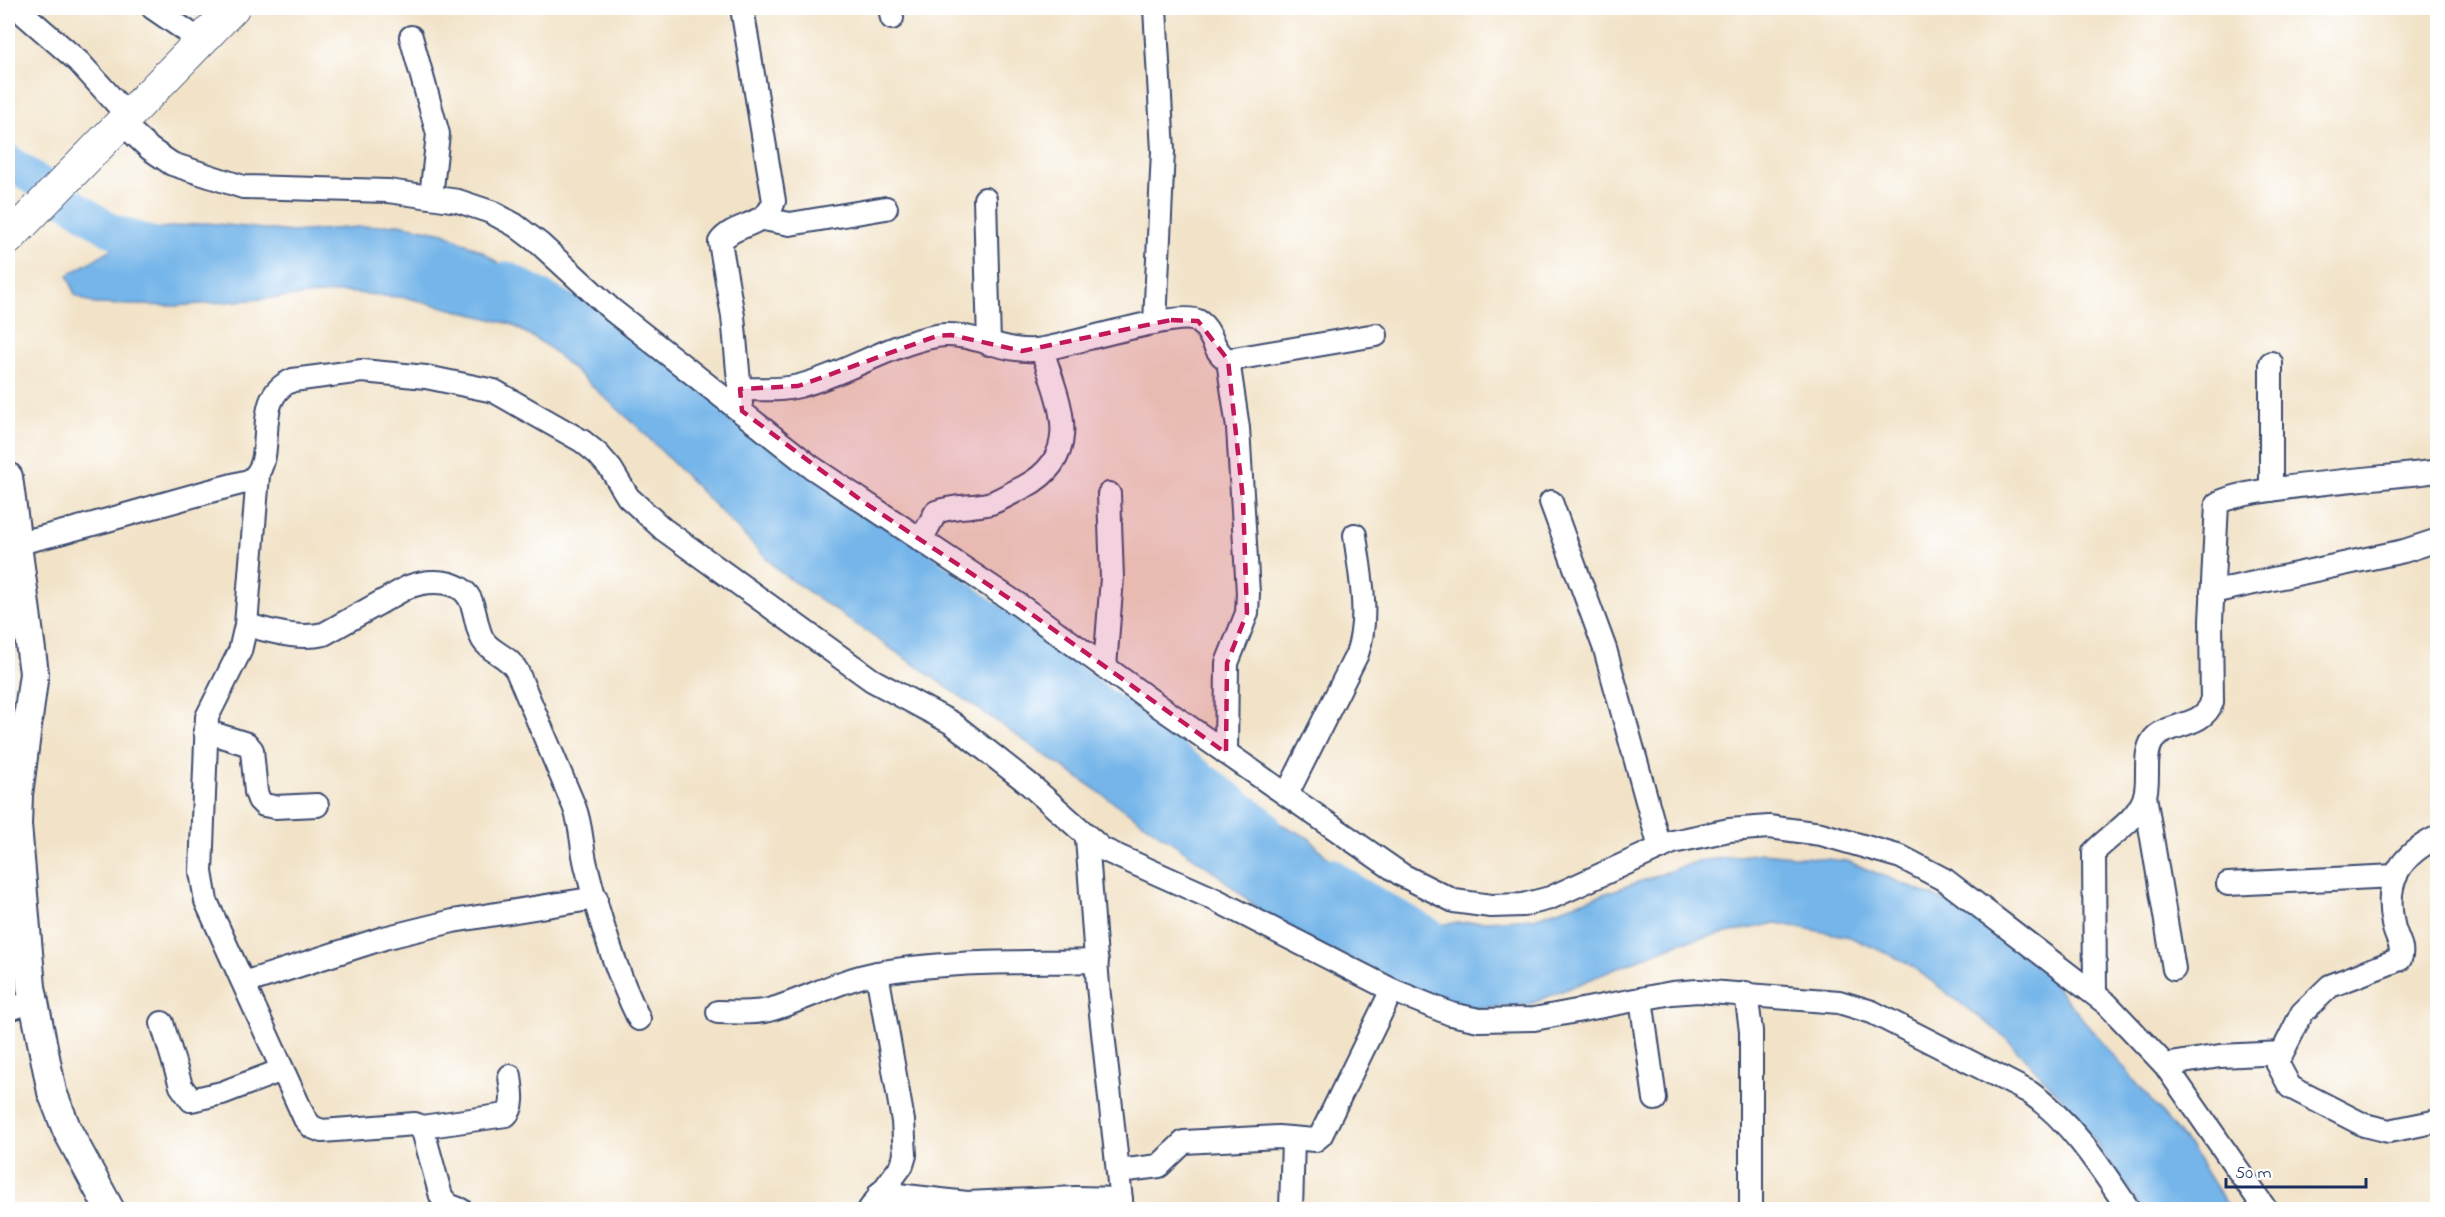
<svg xmlns="http://www.w3.org/2000/svg" width="2445" height="1217" font-family="'Indie Flower',sans-serif">
  <style>
    .water { fill: #75b5e9; stroke: #4872a4; stroke-width: 1.5 }
    .lines { fill: none; stroke-linecap: round; stroke-linejoin: round }
    .river { stroke: #75b5e9; stroke-width: 33 }
    .minor-casing { stroke: #3b4a6e; stroke-width: 26 }
    .tertiary-casing { stroke: #3b4a6e; stroke-width: 32 }
    .secondary-casing { stroke: #3b4a6e; stroke-width: 34 }
    .minor { stroke: #fff; stroke-width: 22 }
    .tertiary { stroke: #fff; stroke-width: 28 }
    .secondary { stroke: #fff; stroke-width: 32 }
    .marked { fill: #c2185b; fill-opacity: 0.2; stroke: #c2185b; stroke-width: 4.5; stroke-dasharray: 12 8; stroke-linejoin: round }
  </style>
  <rect width="100%" height="100%" fill="#fff"/>
  <filter id="ink" filterUnits="userSpaceOnUse"><feTurbulence type="fractalNoise" baseFrequency=".0167" numOctaves="2"/><feDisplacementMap in="SourceGraphic" scale="12" xChannelSelector="R" yChannelSelector="G"/><feConvolveMatrix kernelMatrix="1 2 1 2 8 2 1 2 1" color-interpolation-filters="sRGB"/></filter>
  <filter id="wash" filterUnits="userSpaceOnUse"><feTurbulence type="fractalNoise" baseFrequency=".008" numOctaves="4" result="noise"/><feDisplacementMap in="SourceGraphic" scale="24" xChannelSelector="R" yChannelSelector="G"/><feGaussianBlur stdDeviation="1.35" result="paint"/><feColorMatrix in="noise" values="0 0 0 0 0 0 0 0 0 0 0 0 0 0 0 0 0 1.4 0 .05"/><feComposite in="paint" operator="in"/></filter>
  <g filter="url(#wash)">
    <rect width="100%" height="100%" fill="#f2e3c8"/>
    <polygon class="water" points="207,223 292,232 399,224 444,233 483,252 1212,790 1309,838 1383,917 1427,925 1534,918 1699,861 1762,853 1847,861 1947,902 2005,934 2035,962 2191,1148 2229,1209 2142,1209 2074,1111 2004,1036 1906,962 1850,937 1777,923 1681,942 1528,1005 1467,1009 1428,998 1276,923 1212,870 780,572 638,427 546,345 511,324 408,298 345,292 176,306 94,304 75,295 68,275 144,230"/>
    <g class="lines">
      <g class="river">
        <polyline points="8,161 110,230 173,250"/>
        <polyline points="507,278 613,335 1264,825"/>
        <polyline points="1330,874 1350,889 1444,943"/>
      </g>
    </g>
  </g>
  <g filter="url(#ink)">
    <g class="lines">
      <defs>
        <g id="minor">
          <polyline points="153,8 201,41"/>
          <polyline points="890,8 892,18"/>
          <polyline points="25,15 79,62 128,116"/>
          <polyline points="411,37 438,134 431,197"/>
          <polyline points="122,123 150,149 172,164 243,187 388,191 458,201 491,212 515,225 540,244 612,310 810,466 1019,605 1163,709 1402,875 1454,901 1491,906 1523,905 1550,898 1673,842 1729,830 1769,827 1821,834 1901,857 1945,880 2107,1004 2165,1065 2266,1210"/>
          <polyline points="985,199 989,344"/>
          <polyline points="763,219 790,224 886,208"/>
          <polyline points="1155,323 1163,151 1155,8"/>
          <polyline points="2271,363 2271,490"/>
          <path d="M740 389C760 389 780 391 799 386 846 374 888 345 936 336 972 330 1006 356 1043 349 1070 345 1179 310 1198 321 1213 330 1212 352 1228 360L1376 335"/>
          <path d="M741 404 733 316 720 242C735 222 767 227 774 201L742 8"/>
          <polyline points="258,475 246,625 240,651 207,717 201,872 206,901 305,1119 312,1127 322,1131 415,1124 422,1127 441,1196 448,1205 461,1210"/>
          <polyline points="1551,502 1605,649 1660,848"/>
          <path d="M921 540 936 512C954 505 973 508 991 503 1002 499 1013 492 1024 487 1086 454 1058 401 1042 350"/>
          <path d="M18 543C96 526 171 500 249 481 282 461 247 398 293 380L362 371 426 377 494 391 582 441 598 454 611 469 628 497 663 529 872 680 952 723 1029 784 1102 849 1214 899 1392 990 1451 1014 1479 1020 1534 1019 1672 993 1698 991 1839 1002 1872 1012 2029 1092C2072 1122 2100 1167 2129 1210"/>
          <polyline points="2212,592 2404,551 2438,540"/>
          <path d="M246 625C272 631 297 640 324 634L408 587C429 579 464 578 472 604 476 615 477 630 483 640 491 653 508 655 517 671L574 806C582 826 581 845 586 865 599 918 615 970 639 1019"/>
          <polyline points="1105,667 1112,578 1109,494"/>
          <polyline points="205,731 247,744 252,750 256,792 259,800 264,805 275,807 317,805"/>
          <polyline points="1226,753 1227,663 1247,613 1248,593 1238,428 1228,360"/>
          <path d="M1287 794 1357 654C1370 615 1360 575 1355 535"/>
          <polyline points="2145,796 2174,969"/>
          <polyline points="1087,838 1098,986 1122,1210"/>
          <polyline points="2228,884 2396,876"/>
          <polyline points="244,983 384,938 453,921 596,898"/>
          <polyline points="1746,993 1751,1031 1751,1210"/>
          <path d="M2095 994 2094 852C2111 834 2135 822 2144 799 2151 782 2142 755 2153 740 2166 722 2203 729 2212 702L2211 621 2217 504C2237 487 2400 477 2438 471"/>
          <polyline points="1641,999 1655,1099"/>
          <polyline points="8,1009 34,1002"/>
          <path d="M718 1012C735 1012 752 1014 769 1010 805 1000 839 980 877 973 949 960 1024 963 1097 961"/>
          <polyline points="162,1023 181,1086 191,1100 222,1093 282,1070"/>
          <polyline points="2273,1055 2290,1087 2364,1125 2389,1131 2438,1121"/>
          <path d="M2165 1065 2220 1056 2282 1053 2302 1013 2330 986 2400 959C2405 947 2395 937 2393 924 2384 881 2400 855 2438 837"/>
          <path d="M422 1127 506 1115C516 1106 511 1088 510 1076"/>
          <polyline points="1119,1171 1159,1166 1184,1142 1278,1137 1315,1140 1321,1135 1392,990"/>
          <polyline points="880,1193 967,1203 1076,1198 1121,1199"/>
          <polyline points="869,1210 902,1165 905,1155 903,1121 877,973"/>
          <polyline points="1291,1210 1293,1139"/>
        </g>
        <polyline id="tertiary" points="8,477 34,673 18,795 17,825 31,987 52,1092 67,1130 110,1210"/>
        <polyline id="secondary" points="8,239 233,8"/>
      </defs>
      <use href="#minor" class="minor-casing"/>
      <use href="#tertiary" class="tertiary-casing"/>
      <use href="#secondary" class="secondary-casing"/>
      <use href="#minor" class="minor"/>
      <use href="#tertiary" class="tertiary"/>
      <use href="#secondary" class="secondary"/>
    </g>
  </g>
  <path class="marked" d="M1171 320 1198 321 1228 360 1243 499 1247 613 1227 663 1226 753 1019 605 862 501 742 411 740 389 798 386 937 336 951 335 1022 351Z"/>
  <rect width="2445" height="1217" fill="none" stroke="#fff" stroke-width="30"/>
  <path d="M2226 1178v9h140v-9" fill="none" stroke="#1b2f5e" stroke-width="3"/>
  <text x="2235" y="1178" font-size="18" fill="#1b2f5e" stroke="#ffffff" stroke-width="4.5" paint-order="stroke">50 m</text>
</svg>
